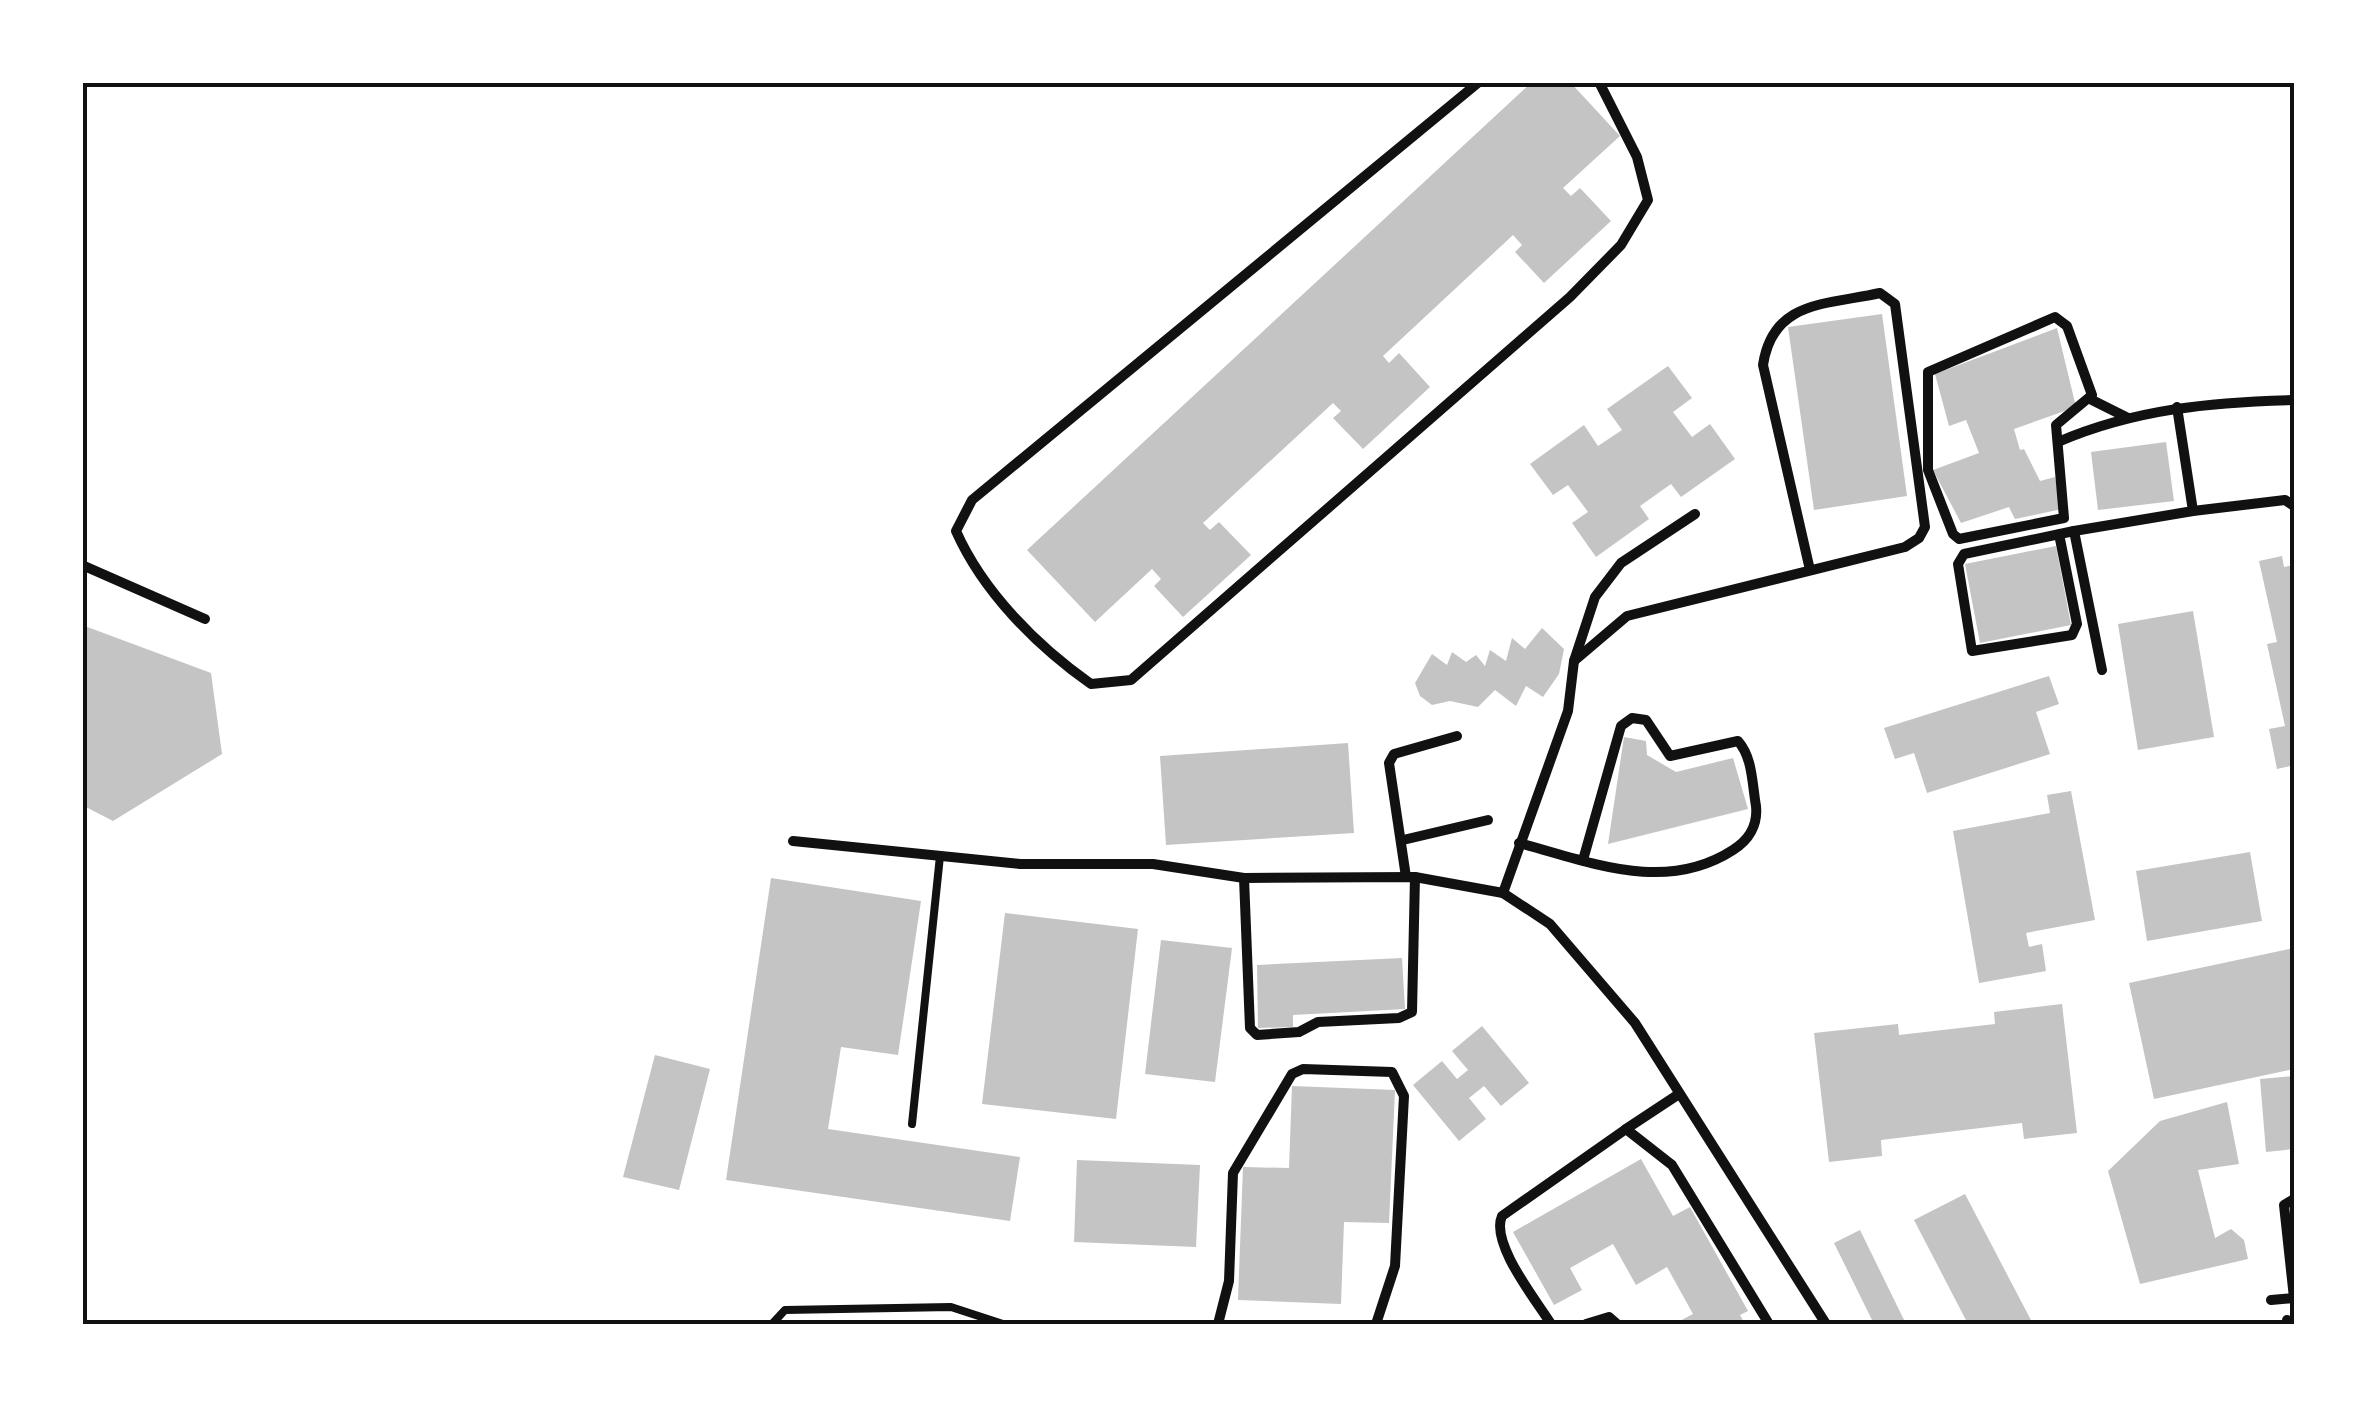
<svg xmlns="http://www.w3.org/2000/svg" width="2377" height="1407" font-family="Helvetica,sans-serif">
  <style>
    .building { fill: #c4c4c4 }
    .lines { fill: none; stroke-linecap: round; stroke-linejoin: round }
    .service { stroke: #111; stroke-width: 8 }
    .minor { stroke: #111; stroke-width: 10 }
    .neatline { fill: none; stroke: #111; stroke-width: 4 }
  </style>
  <rect width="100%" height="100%" fill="#fff"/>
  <g class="building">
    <polygon points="1532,82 1570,82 1620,136 1563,188 1571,196 1580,188 1611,221 1544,283 1515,252 1522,245 1513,235 1383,356 1389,363 1399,353 1430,387 1363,449 1333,418 1341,411 1333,403 1203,523 1210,530 1219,522 1251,555 1183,617 1154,586 1161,579 1152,569 1095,622 1027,550"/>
    <polygon points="1882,314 1907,496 1814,510 1788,327"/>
    <polygon points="2057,328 2076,407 2014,429 2020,450 2024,449 2040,481 2055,477 2062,509 2015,519 2009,507 1961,523 1933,470 1979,453 1966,420 1949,426 1935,374"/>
    <polygon points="1668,366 1692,398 1673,412 1692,437 1710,424 1735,459 1681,497 1671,484 1640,506 1649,519 1596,557 1572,523 1588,512 1568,485 1553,495 1530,464 1584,425 1598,446 1622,430 1607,409"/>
    <polygon points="2166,442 2174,501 2098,510 2091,452"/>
    <polygon points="2056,546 2071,625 1980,643 1965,564"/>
    <polygon points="2282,556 2284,567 2294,565 2294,765 2277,769 2269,729 2285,726 2267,644 2277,642 2259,561"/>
    <polygon points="2193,611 2214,737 2138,750 2118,624"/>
    <polygon points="82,625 211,673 222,754 113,821 82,805"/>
    <polygon points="1542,628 1564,649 1559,674 1543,697 1526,686 1516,706 1495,690 1478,707 1450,701 1432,705 1420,696 1415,683 1432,654 1447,665 1452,652 1466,662 1476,655 1485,666 1490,650 1506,661 1512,638 1525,649"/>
    <polygon points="2049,676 2059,704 2036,712 2050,754 1927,793 1914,753 1895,759 1884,728"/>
    <polygon points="1624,737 1646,741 1647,755 1676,772 1733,758 1748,809 1608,844"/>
    <polygon points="1348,743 1354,833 1166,845 1160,756"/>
    <polygon points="2071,791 2095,920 2026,933 2029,947 2042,944 2046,971 1979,983 1953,831 2050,813 2047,795"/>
    <polygon points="2250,852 2262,921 2147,941 2136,871"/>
    <polygon points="771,878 921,901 898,1055 841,1047 828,1129 1020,1157 1010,1221 726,1180"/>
    <polygon points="1005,913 1138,929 1116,1119 982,1104"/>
    <polygon points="1161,940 1232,948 1215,1082 1145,1074"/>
    <polygon points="2294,948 2294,1069 2154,1099 2129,983"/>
    <polygon points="1402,958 1405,1009 1293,1015 1293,1027 1258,1028 1257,965"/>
    <polygon points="2062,1004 2077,1133 2024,1139 2022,1123 1881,1140 1882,1156 1829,1162 1814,1033 1898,1024 1899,1035 1995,1024 1994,1012"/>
    <polygon points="1482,1026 1529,1083 1501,1106 1484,1086 1469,1098 1486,1119 1459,1141 1413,1085 1442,1061 1457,1079 1468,1070 1452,1051"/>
    <polygon points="655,1055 710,1069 679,1190 623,1177"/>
    <polygon points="2294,1076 2294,1149 2266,1152 2260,1079"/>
    <polygon points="1292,1086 1395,1090 1389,1223 1344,1222 1341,1304 1238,1300 1243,1167 1289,1168"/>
    <polygon points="2227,1102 2239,1164 2198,1170 2215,1238 2231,1229 2244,1240 2248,1259 2140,1284 2108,1171 2160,1121"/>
    <polygon points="1641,1159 1673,1216 1690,1207 1748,1311 1740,1315 1745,1324 1674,1324 1693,1314 1667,1267 1636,1285 1613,1244 1570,1268 1582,1290 1554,1305 1513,1232"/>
    <polygon points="1077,1160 1200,1165 1196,1247 1074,1242"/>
    <polygon points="1965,1194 2033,1324 1968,1324 1914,1220"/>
    <polygon points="1860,1230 1906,1324 1874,1324 1834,1243"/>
  </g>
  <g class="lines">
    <g class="service">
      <polyline points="912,1124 940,856"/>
      <polyline points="772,1324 785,1310 951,1307 1003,1324"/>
    </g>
    <g class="minor">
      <path d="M1479 82 972 500 956 531C983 592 1037 646 1091 684L1131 680 1570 297 1621 245 1648 200 1637 157 1599 82"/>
      <polygon points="2055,317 2067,326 2092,395 2056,425 2064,518 1959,539 1953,534 1928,470 1928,372"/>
      <polyline points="2092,400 2128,418"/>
      <path d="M2058 442C2134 409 2213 402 2294 400"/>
      <polyline points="2193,511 2285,500 2294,506"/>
      <polyline points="2059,534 2077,624 2072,635 1972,651 1958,564 1964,554 2074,531"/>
      <polyline points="82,565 205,619"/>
      <path d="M1574 661 1627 616 1905 547 1919 538 1925 527 1895 304 1880 293C1826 305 1773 300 1763 365L1810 570"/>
      <polyline points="2102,670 2074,531 2193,511 2177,407"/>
      <polyline points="1403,840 1488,820"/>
      <polyline points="793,841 1020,864 1153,864 1244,878 1415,877 1503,893 1550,924 1635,1023 1826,1324"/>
      <path d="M1519 843C1591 862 1665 894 1733 850 1749 840 1758 825 1756 806 1752 784 1753 758 1738 741L1670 756 1646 720 1632 718 1621 726 1583 860"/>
      <polyline points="1406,877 1389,763 1394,754 1457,736"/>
      <polyline points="1244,878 1250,1028 1257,1035 1299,1032 1318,1022 1399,1018 1412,1012 1415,877"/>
      <polyline points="1503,893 1568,711 1574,661 1595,597 1621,563 1695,514"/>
      <polyline points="1626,1129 1679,1094"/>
      <polyline points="2294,1298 2284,1205 2294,1199"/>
      <polyline points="2271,1300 2294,1298"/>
      <polyline points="2287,1320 2287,1324"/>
      <polyline points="1218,1324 1229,1281 1233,1173 1292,1074 1303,1069 1392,1072 1404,1096 1395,1266 1376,1324"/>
      <path d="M1551 1324C1536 1300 1490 1243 1502 1216L1626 1129 1672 1165 1769 1324"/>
      <polyline points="1586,1324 1609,1317 1617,1324"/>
    </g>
  </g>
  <rect width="2377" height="1407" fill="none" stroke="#ffffff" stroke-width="170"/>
  <rect x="85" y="85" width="2207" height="1237" class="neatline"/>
</svg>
